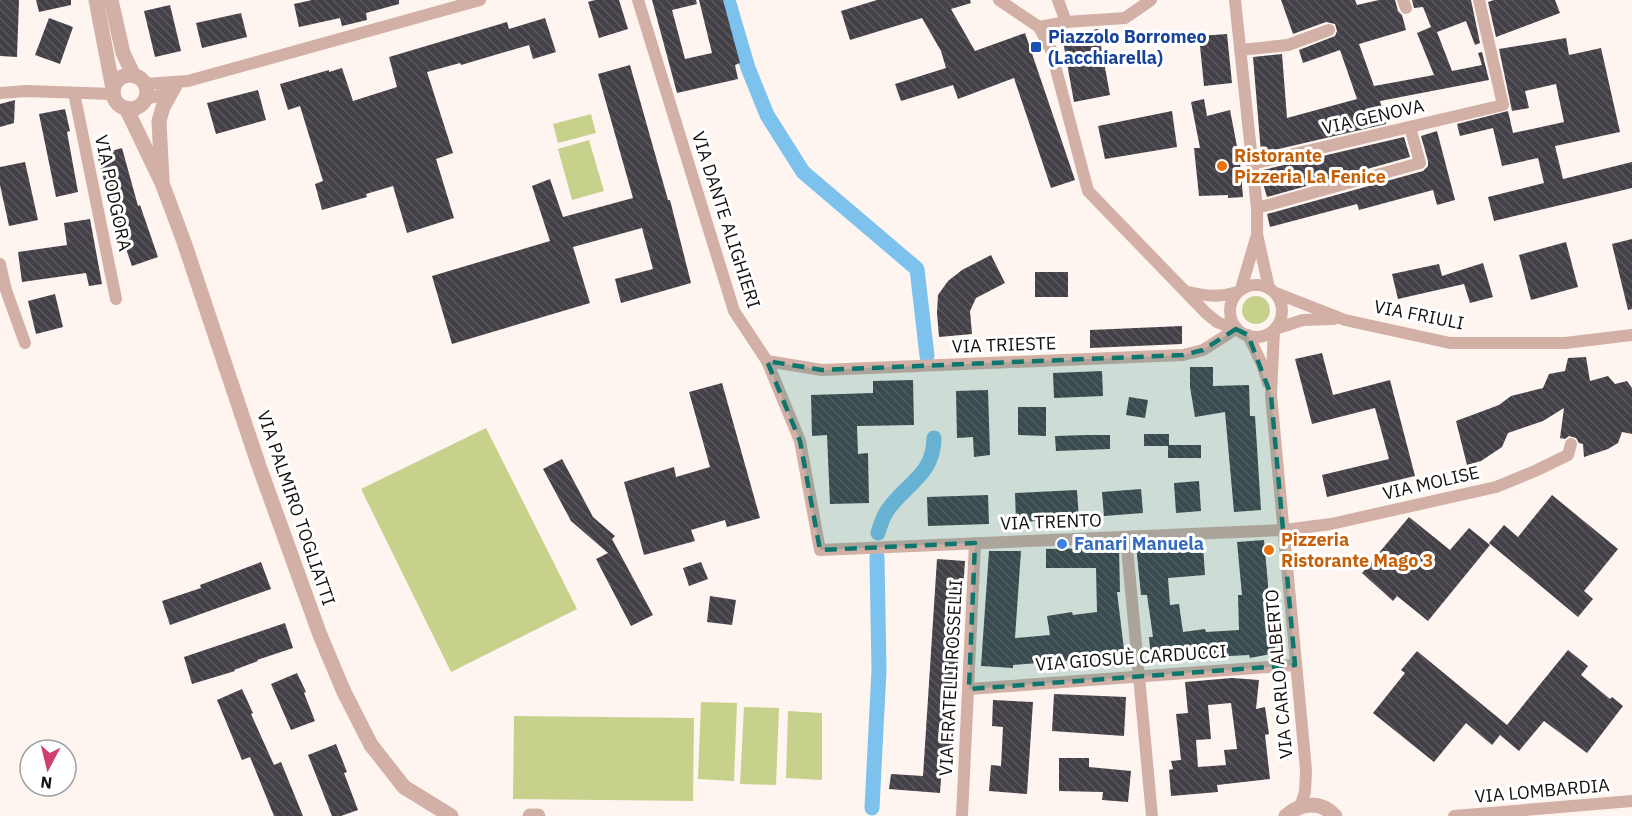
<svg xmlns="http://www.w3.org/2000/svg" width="1632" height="816" font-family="'IBM Plex Sans',sans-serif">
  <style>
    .green { fill: #c7d18c }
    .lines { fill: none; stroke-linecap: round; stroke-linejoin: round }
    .canal { stroke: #7dc1ed; stroke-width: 15 }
    .building { fill: url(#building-back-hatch); fill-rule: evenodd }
    .minor { stroke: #d2b0a6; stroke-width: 12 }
    .tertiary { stroke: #d2b0a6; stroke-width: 15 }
    .marked { fill: #0f766e; fill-opacity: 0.2; stroke: #0f766e; stroke-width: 4.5; stroke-dasharray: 12 8; stroke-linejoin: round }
    .transit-dot { fill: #1a4fb4; stroke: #fff; stroke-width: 2 }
    .food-dot { fill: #e8710a; stroke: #fff; stroke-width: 2 }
    .shop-dot { fill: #3f7fe0; stroke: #fff; stroke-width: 2 }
    .labels { text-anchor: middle; stroke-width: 6; stroke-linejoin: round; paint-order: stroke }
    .transit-label { font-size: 18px; font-weight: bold; fill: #164399; stroke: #fff; text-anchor: start }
    .street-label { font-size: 18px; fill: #14110f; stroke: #fff }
    .food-label { font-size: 18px; font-weight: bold; fill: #c56008; stroke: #fff; text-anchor: start }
    .shop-label { font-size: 18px; font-weight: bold; fill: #366cbe; stroke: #fff; text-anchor: start }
  </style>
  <defs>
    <pattern id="building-back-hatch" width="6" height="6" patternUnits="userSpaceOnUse" patternTransform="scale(1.5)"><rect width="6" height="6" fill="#444048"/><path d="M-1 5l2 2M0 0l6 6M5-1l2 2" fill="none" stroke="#5b585e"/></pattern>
  </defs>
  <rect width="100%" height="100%" fill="#fef5f0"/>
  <g class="green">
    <polygon points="591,114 596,133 558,143 553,124"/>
    <polygon points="589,140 604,191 572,200 558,149"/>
    <circle cx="1256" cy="310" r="14"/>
    <polygon points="486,428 577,609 451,672 361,489"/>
    <polygon points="701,702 737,703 734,781 698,779"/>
    <polygon points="744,707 779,708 776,785 740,784"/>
    <polygon points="788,711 822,713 822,780 786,778"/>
    <polygon points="514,716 694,718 693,801 513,799"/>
  </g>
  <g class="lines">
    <g class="canal">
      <polyline points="728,0 748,68 767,115 803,172 917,269 927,356"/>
      <path d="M878 533C880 526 883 517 887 511 905 484 934 475 934 438"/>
      <polyline points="872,808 879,670 877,557"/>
    </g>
  </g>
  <g class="building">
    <polygon points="0,0 19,0 17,57 0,56"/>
    <polygon points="36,0 71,0 71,5 39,12"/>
    <polygon points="312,0 399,0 399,4 366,13 367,20 342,26 340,18 299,27 294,4"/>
    <polygon points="595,0 619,0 628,29 599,38 588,2"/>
    <polygon points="652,0 696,0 697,4 672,10 685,59 712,53 699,0 723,0 740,63 735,65 738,79 677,93"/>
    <polygon points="877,0 970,0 971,3 951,9 975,51 1025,33 1075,180 1051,188 1014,78 958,99 953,85 901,101 895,84 946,68 941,51 922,18 850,40 841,11"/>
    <polygon points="1281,0 1355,0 1357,5 1379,0 1395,0 1398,11 1402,15 1406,30 1359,44 1374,86 1434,75 1417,33 1431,27 1423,7 1414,8 1412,0 1471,0 1480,43 1475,45 1466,21 1437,32 1452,71 1482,65 1478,53 1482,52 1489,80 1380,101 1386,124 1261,153 1253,57 1282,54 1287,118 1357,99 1340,50 1303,63 1299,50 1335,36 1337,31 1335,24 1326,22 1293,34"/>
    <polygon points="1494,0 1555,0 1560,13 1496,37 1488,2"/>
    <polygon points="170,5 181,51 155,57 144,11"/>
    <polygon points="241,13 247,37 202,48 196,23"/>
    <polygon points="49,18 73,27 60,64 35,55"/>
    <polygon points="545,18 556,52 533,59 529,45 461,65 460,63 427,72 453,153 436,159 454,218 407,233 393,186 366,194 367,197 322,210 315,184 323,181 300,106 288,110 280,84 329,70 329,72 342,68 353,101 397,87 389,57 507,22 509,29"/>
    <polygon points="1098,29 1110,95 1074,102 1062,36"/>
    <polygon points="1227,34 1232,83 1204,86 1199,36"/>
    <polygon points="1566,38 1569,55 1601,48 1620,132 1555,146 1563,179 1632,162 1632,188 1494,221 1488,197 1544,183 1538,158 1502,166 1493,128 1460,136 1457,124 1508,111 1513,133 1564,122 1556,84 1525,91 1529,108 1512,111 1499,49"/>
    <polygon points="630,65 668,200 670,200 691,283 621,303 615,279 653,269 642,228 573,247 590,303 452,344 432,276 550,241 532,186 550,179 563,217 633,198 598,74"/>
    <polygon points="258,90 266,120 216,134 207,103"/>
    <polygon points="1204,99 1207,116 1230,110 1240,162 1243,197 1228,198 1228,195 1199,196 1194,148 1200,148 1191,102"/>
    <polygon points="15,100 14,123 0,127 0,104"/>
    <polygon points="65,109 70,131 67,132 78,192 56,197 39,114"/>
    <polygon points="1172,111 1177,147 1105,159 1098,126"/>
    <polygon points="1437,131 1455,200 1437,205 1433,190 1359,210 1357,204 1270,227 1267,214 1423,171 1428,166 1428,161 1421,136"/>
    <polygon points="1404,137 1410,157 1267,197 1262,180 1263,170"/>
    <polygon points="122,148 138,206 140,205 158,257 132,266 111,206 97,155"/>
    <polygon points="25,162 38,220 9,226 0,185 0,167"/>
    <polygon points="90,219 102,284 89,286 86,273 22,282 18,252 67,245 64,223"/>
    <polygon points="1632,239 1632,309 1628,310 1612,244"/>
    <polygon points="1566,242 1578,287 1531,300 1519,255"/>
    <polygon points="991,255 1005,283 976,298 970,311 972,334 939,337 937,313 938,295 948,281 962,270"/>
    <polygon points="1483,263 1493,297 1470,303 1464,284 1398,299 1392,274 1439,264 1442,276"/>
    <rect x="1035" y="272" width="33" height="25"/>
    <polygon points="55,294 63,327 36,334 28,301"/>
    <polygon points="1182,326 1182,344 1090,348 1090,330"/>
    <polygon points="1322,353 1333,395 1390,380 1415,476 1327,497 1322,475 1389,459 1375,408 1312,424 1295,359"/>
    <polygon points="1586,357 1590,381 1608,376 1615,384 1627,381 1632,388 1632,434 1622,432 1618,443 1608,449 1584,457 1583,444 1579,443 1576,438 1569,436 1565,439 1560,438 1564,408 1543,421 1508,433 1502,447 1481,461 1467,465 1456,421 1499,405 1511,396 1543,388 1549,374 1565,371 1568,358"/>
    <polygon points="1190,367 1213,367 1213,386 1249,385 1250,416 1255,416 1261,510 1234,512 1225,412 1195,417 1190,387"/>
    <polygon points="1102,371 1103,396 1054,398 1053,373"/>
    <polygon points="913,380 914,425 857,426 858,454 868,453 869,503 830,504 827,435 812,436 811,395 873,393 873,381"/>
    <polygon points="722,383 760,518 727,527 725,520 691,530 695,541 644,555 624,482 674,467 676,477 710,467 689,392"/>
    <polygon points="988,390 990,455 974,457 973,437 957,438 956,391"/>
    <polygon points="1129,397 1148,400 1145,418 1126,415"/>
    <polygon points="1018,407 1046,407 1046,436 1018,435"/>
    <polygon points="1144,434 1169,434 1169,445 1201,445 1201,458 1168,458 1168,446 1144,446"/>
    <polygon points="1087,435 1110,435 1110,449 1056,451 1055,436"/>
    <polygon points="562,459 593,517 615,536 612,539 653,615 631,626 596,559 608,553 571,521 543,469"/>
    <polygon points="1199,481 1201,511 1176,513 1174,483"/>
    <polygon points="1141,489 1143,513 1104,516 1102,492"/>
    <polygon points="1077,490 1079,519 1016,522 1015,493"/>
    <polygon points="988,495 989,524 928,526 927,497"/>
    <polygon points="1552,495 1618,549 1584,591 1593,599 1578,617 1489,543 1504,525 1518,537"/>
    <polygon points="1409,517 1450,550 1469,528 1490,545 1428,621 1397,596 1393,601 1362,573"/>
    <polygon points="1264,540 1268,584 1267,627 1271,626 1276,653 1250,658 1249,655 1151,660 1149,637 1153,637 1147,595 1141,595 1136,545 1164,543 1164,548 1203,546 1205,575 1168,578 1170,605 1179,604 1183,632 1205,629 1206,632 1239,630 1238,595 1242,595 1237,542"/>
    <polygon points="1119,548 1120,592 1117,592 1126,666 1101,667 1101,658 1013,665 1013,668 981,666 989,551 1021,551 1015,638 1050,635 1047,616 1072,612 1073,615 1097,612 1096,568 1046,568 1046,549"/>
    <polygon points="937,559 965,561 951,765 942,765 940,793 889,789 891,774 923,776"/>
    <polygon points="261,562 271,589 170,625 162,601 201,588 200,585"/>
    <polygon points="701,562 708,579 689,586 683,568"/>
    <polygon points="710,596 736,600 732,625 707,622"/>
    <polygon points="285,623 293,648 257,660 258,661 234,670 235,671 192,684 184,657"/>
    <polygon points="1568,650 1588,666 1581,675 1610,699 1612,697 1623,706 1587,753 1544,721 1519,751 1500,735 1492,745 1466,723 1434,762 1373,713 1405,673 1401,670 1417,651 1507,725"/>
    <polygon points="297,673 306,692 304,693 315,721 291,730 271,684"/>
    <path d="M1232 678 1259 680 1256 709 1265 707 1269 734 1265 735 1270 779 1217 785 1218 792 1171 796 1169 770 1173 769 1171 761 1181 760 1176 714 1188 713 1185 682ZM1231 703 1237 749 1224 750 1226 765 1198 767 1196 740 1211 739 1208 705Z"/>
    <polygon points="242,689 253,713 251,714 274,765 281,762 303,816 274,816 250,757 242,760 217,700"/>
    <polygon points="1054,694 1126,697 1124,736 1052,731"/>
    <polygon points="993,700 1033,702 1027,794 989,791 991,765 1001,766 1003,727 992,726"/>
    <polygon points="336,744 347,772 344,773 358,810 341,816 332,816 308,755"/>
    <polygon points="1059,758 1089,758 1089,767 1131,771 1128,802 1102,800 1103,792 1059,791"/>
  </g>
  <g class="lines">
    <g class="minor">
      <polyline points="638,0 734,311 767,361 800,441 820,550 1284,530 1331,524 1496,487 1535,471 1568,455 1571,444"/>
      <polyline points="999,0 1039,27 1051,50 1088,191 1206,313 1217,322 1239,331"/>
      <polyline points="1235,0 1257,208 1257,234 1269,288"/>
      <polyline points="1403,0 1406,8"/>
      <polyline points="1066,22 1125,18 1151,0"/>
      <polyline points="1039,27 1066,22 1058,0"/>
      <polyline points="1240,50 1288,45 1329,30"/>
      <polyline points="144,84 188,81 480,0"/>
      <polyline points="0,93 26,91 113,94"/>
      <polyline points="74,93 116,299"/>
      <polyline points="145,98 155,97 176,87"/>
      <polyline points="1252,164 1503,105 1479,0"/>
      <polyline points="1257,208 1420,163 1410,127"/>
      <polyline points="0,264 6,290 25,343"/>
      <circle cx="1256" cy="311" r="26"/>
      <polyline points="1241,289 1256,238"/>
      <path d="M1187 292C1210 296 1215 298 1238 292"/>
      <polyline points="1276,293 1345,320 1450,343 1565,343 1632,335"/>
      <polyline points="1275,329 1303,320 1334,319"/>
      <polyline points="1274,330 1271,395 1306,770 1305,792 1300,807"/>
      <polyline points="1248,335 1262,364 1268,383"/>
      <polyline points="767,361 822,370 1183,355 1203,350 1236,329"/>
      <polyline points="1126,537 1152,816"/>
      <polyline points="969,689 1295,665"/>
      <polyline points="962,816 975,543"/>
      <polyline points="1454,816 1632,801"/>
    </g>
    <g class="tertiary">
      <polyline points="96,0 113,89"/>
      <polyline points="111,0 123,53 134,76"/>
      <circle cx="130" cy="92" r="17"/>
      <polyline points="126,108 162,183 184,242 259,466 320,635 344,692 371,745 404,787 451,816"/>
      <polyline points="162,180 159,121 163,107 173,89"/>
      <polyline points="530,816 538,816"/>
      <path d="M1286 816C1301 802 1321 801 1335 816"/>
    </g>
  </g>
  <path class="marked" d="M1236 329 1248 335 1271 395 1295 665 969 689 975 543 820 550 800 441 767 361 822 370 1183 355 1203 350Z"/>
  <rect class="transit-dot" x="1030" y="41" width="12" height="12" rx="3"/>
  <g class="food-dot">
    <circle cx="1222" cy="166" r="6"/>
    <circle cx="1269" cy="550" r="6"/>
  </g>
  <circle class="shop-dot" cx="1062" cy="544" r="6"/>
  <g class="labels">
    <g class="transit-label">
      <text x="1048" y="43">Piazzolo Borromeo<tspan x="1048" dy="21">(Lacchiarella)</tspan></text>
    </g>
    <g class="street-label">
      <text transform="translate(1373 117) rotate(-13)" y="6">VIA GENOVA</text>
      <text transform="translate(113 193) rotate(78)" y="6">VIA PODGORA</text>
      <text transform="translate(726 220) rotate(72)" y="6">VIA DANTE ALIGHIERI</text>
      <text transform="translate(1419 315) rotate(11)" y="6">VIA FRIULI</text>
      <text transform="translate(1004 345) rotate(-2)" y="6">VIA TRIESTE</text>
      <text transform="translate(1431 483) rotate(-13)" y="6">VIA MOLISE</text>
      <text transform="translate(296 508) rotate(71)" y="6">VIA PALMIRO TOGLIATTI</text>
      <text transform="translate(1051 522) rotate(-2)" y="6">VIA TRENTO</text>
      <text transform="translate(1131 658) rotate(-4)" y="6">VIA GIOSUÈ CARDUCCI</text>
      <text transform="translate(1279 674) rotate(-95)" y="6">VIA CARLO ALBERTO</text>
      <text transform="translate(951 678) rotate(-87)" y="6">VIA FRATELLI ROSSELLI</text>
      <text transform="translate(1542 791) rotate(-5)" y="6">VIA LOMBARDIA</text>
    </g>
    <g class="food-label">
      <text x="1234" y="162">Ristorante<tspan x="1234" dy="21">Pizzeria La Fenice</tspan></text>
      <text x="1281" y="546">Pizzeria<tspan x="1281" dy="21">Ristorante Mago 3</tspan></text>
    </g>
    <g class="shop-label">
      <text x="1074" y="550">Fanari Manuela</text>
    </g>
  </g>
  <g transform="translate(48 768) rotate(187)"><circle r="28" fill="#ffffff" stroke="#a1a09f" stroke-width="1.5"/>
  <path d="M0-4.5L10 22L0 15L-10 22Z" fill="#cd4070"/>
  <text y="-9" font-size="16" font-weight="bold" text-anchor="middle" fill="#14110f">N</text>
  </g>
</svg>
